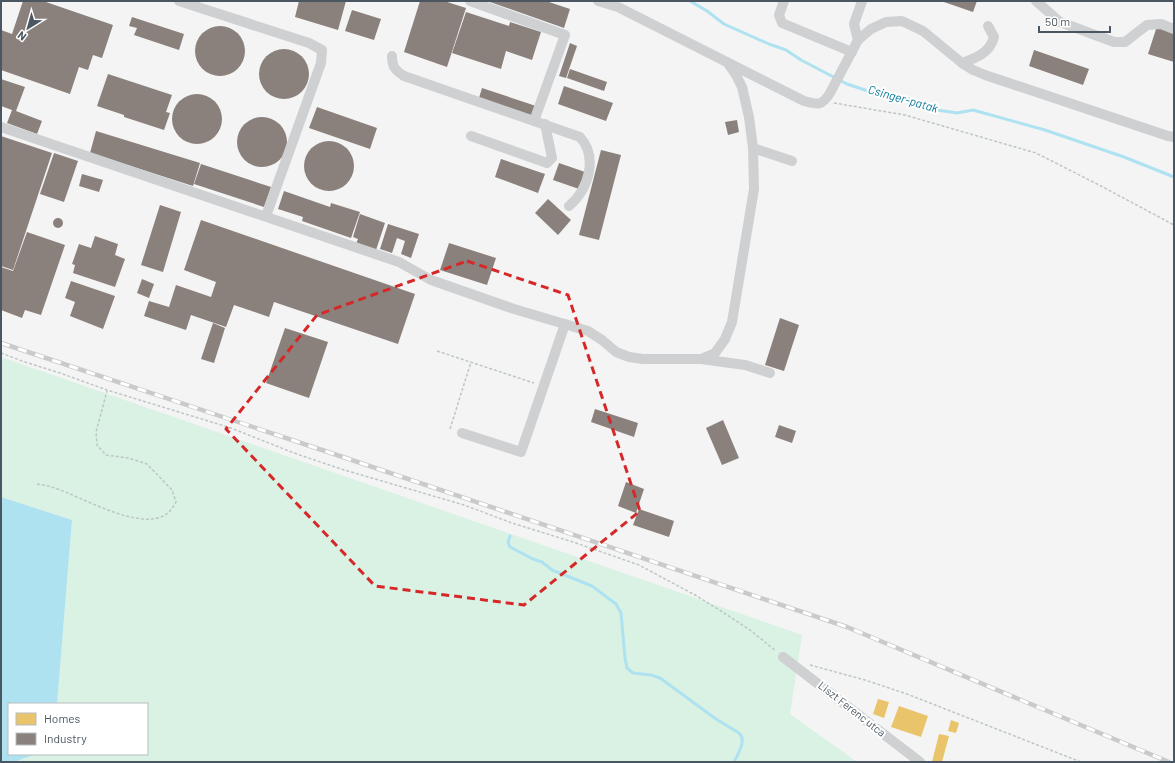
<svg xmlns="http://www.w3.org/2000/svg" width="1175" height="763" font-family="Barlow,sans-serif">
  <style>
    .green { fill: #d9f2e3 }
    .water { fill: #aee2f0 }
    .homes { fill: #e9c46a }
    .industry { fill: #8a817c }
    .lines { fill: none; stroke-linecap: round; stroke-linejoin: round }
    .stream { stroke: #aee2f0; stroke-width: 3 }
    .path { stroke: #bcc7c4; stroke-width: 1.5; stroke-dasharray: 3 2; stroke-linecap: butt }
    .minor { stroke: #ced0d2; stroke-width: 10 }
    .rail-casing { stroke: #c9cacc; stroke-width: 4.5 }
    .rail { stroke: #fff; stroke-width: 3; stroke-dasharray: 9; stroke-linecap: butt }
    .marked { fill: none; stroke: #d62828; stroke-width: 3; stroke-dasharray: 8 5; stroke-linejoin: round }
    .labels { text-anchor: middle; stroke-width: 4; stroke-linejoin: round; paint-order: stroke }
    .street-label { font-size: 11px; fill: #4a5661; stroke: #fff }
    .water-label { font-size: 12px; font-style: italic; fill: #0c7c9b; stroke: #fff }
  </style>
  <rect width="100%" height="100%" fill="#f4f4f4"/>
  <polygon class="green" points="1,357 802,635 790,714 857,762 14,762 36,754 147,754 147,704 57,704 72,520 1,497"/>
  <polygon class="water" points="1,497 72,520 57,704 9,704 9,754 36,754 14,762 1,762"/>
  <g class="homes">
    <polygon points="878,699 889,702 884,718 873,714"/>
    <polygon points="899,706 928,716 921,737 891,727"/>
    <polygon points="951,720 959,723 956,733 948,731"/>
    <polygon points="939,734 949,736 942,762 932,762"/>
  </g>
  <g class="industry">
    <polygon points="23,1 43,1 113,25 102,58 93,55 88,70 79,67 70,94 1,70 1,30 12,34"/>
    <polygon points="299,1 346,1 338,30 295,17"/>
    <polygon points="420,1 444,1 466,8 447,67 404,52"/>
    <polygon points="487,1 546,1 570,9 564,28"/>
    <polygon points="941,1 977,1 973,12"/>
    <polygon points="352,10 381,19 374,40 345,31"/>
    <polygon points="466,12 509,26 510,22 541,32 532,60 506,51 501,69 452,53"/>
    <polygon points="132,17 184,34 179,50 134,35 137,28 129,26"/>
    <polygon points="1157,26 1174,32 1174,62 1148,54"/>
    <circle cx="220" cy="51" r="25"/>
    <polygon points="570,43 577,46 566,78 559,76"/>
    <circle cx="284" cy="74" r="25"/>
    <polygon points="1034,50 1089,69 1083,85 1029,66"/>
    <polygon points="570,69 607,82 604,91 567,78"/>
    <polygon points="108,74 172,95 166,112 170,113 164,130 124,117 124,115 97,106"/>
    <polygon points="1,79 25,87 16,111 42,121 37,134 7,123 12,110 1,106"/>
    <polygon points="564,86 613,103 606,121 558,104"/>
    <polygon points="482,88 536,106 533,116 479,98"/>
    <circle cx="197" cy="119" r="25"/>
    <polygon points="317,107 377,128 370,149 309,128"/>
    <circle cx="262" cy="142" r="25"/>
    <polygon points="737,120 739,132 728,135 725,122"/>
    <polygon points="96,131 200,163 193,186 90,153"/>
    <polygon points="1,136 52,153 13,270 1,266"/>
    <circle cx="329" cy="166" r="25"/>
    <polygon points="601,150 621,155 599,240 579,235"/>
    <polygon points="54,153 78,161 64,202 40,194"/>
    <polygon points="501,159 545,174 538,193 495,177"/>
    <polygon points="559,163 585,172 579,189 553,180"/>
    <polygon points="201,164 271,187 264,207 194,184"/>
    <polygon points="82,174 103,180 99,192 79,186"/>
    <polygon points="284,191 330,207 331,203 360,212 351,238 302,221 303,217 278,209"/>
    <polygon points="548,199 571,220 558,235 535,213"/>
    <polygon points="160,205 181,212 163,272 141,265"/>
    <polygon points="360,214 385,223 376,250 356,244 358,239 353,237"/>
    <circle cx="58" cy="223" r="5"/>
    <polygon points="201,220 415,294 398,344 274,302 269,317 234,305 226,327 191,315 186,330 144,316 149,301 169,307 176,285 211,297 216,282 184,270"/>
    <polygon points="388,224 419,234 411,258 401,254 405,241 397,238 392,253 380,249"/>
    <polygon points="27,232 65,245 41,315 25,310 22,318 1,310 1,267 13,271"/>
    <polygon points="95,236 118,244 115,255 125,259 115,287 73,273 75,265 72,264 79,244 91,248"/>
    <polygon points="449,243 496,258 487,285 440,270"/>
    <polygon points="142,279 154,284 149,298 137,293"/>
    <polygon points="71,281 115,296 103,329 70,316 75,302 65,298"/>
    <polygon points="780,318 799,325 784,371 765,365"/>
    <polygon points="213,323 225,328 214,363 201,359"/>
    <polygon points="285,328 328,342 309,398 266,383"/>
    <polygon points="595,409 638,423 634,437 591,422"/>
    <polygon points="723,420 739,458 722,465 706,428"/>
    <polygon points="779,425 796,431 792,443 775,437"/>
    <polygon points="626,482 644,489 636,513 618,506"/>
    <polygon points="639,509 674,521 669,537 633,525"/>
  </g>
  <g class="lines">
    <g class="stream">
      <polyline points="690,1 707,11 724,24 769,44 786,50 801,60 847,84 868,91 909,99 926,108 937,110 957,113 973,110 1045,130 1124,157 1174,177"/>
      <path d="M510 536 508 542 510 547 533 559 542 562 552 570 592 586 616 604 621 613 625 658 627 668 633 673 651 675 660 678 716 719 739 733C747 740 738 754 734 762"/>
    </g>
    <g class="path">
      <polyline points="834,103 905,115 1036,153 1101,186 1174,225"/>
      <polyline points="437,351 534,383"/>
      <polyline points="1,353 22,361 60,373 107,390 231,428 294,453 341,469 464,505 512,523 573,542 639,565 695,595 721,611 750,630 776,651"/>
      <polyline points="450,429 471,362"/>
      <path d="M37 484C43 485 49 486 55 488 80 496 145 535 169 512 172 509 174 505 176 502L172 490 147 464 128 458 106 455 97 445 96 432 107 391"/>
      <polyline points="810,665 865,680 907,694 1081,762"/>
    </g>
    <g class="minor">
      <polyline points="179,1 309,43 322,50 321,63 266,216"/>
      <polyline points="470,1 565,35 534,121"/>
      <path d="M598 1 618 7 804 101C818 105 822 106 830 93L858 40 871 29 886 22 902 21 923 31 962 63 973 70 985 75 1168 136 1174 137"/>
      <polyline points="784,1 779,15 782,23 852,52"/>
      <polyline points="1036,1 1060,22 1114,42 1125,42 1147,25 1161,24 1174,29"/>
      <polyline points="858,40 854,24 862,1"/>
      <path d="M392 56C392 67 395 70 404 76L580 137C598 157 589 189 569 206"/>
      <path d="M962 63C976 58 990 53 994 37L988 26"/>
      <polyline points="1,127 399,262 431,280 514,309 588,331 602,340 616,352 629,357 643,359 701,359 715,353 725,339 732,322 754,189 753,148 749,117 742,87 736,75 727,62"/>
      <polyline points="471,136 547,163 552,158 545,124"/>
      <polyline points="753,148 792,161"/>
      <polyline points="701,359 745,365 770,373"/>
      <polyline points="462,433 521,452 565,324"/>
      <polyline points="783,657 920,762"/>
    </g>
    <defs>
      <polyline id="rail" points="1,343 331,453 847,627 1169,762"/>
    </defs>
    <use href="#rail" class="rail-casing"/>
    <use href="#rail" class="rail"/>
  </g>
  <path class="marked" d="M467 261 568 295 640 511 524 605 375 586 226 429 317 315Z"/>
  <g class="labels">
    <g class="street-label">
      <text transform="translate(852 709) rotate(38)" y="4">Liszt Ferenc utca</text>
    </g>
    <g class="water-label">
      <text transform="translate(903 99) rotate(16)" y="4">Csinger-patak</text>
    </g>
  </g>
  <rect width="1175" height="763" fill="none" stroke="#4a5661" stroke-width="4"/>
  <rect x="8" y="703" width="140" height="52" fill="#ffffff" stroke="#b7bbc0"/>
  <rect x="16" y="713" width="20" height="12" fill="#e9c46a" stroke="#b7bbc0"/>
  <text x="44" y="723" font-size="12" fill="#4a5661">Homes</text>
  <rect x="16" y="733" width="20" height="12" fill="#8a817c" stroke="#b7bbc0"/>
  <text x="44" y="743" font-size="12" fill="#4a5661">Industry</text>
  <g transform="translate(28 28) rotate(217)" stroke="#ffffff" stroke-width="3" paint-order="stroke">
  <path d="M0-3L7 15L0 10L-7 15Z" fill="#4a5661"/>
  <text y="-6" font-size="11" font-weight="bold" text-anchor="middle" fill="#4a5661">N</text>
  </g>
  <path d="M1039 26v6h71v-6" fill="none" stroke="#4a5661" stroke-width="2"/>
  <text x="1045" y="26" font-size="12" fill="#4a5661" stroke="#ffffff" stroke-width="3" paint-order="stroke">50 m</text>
</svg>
